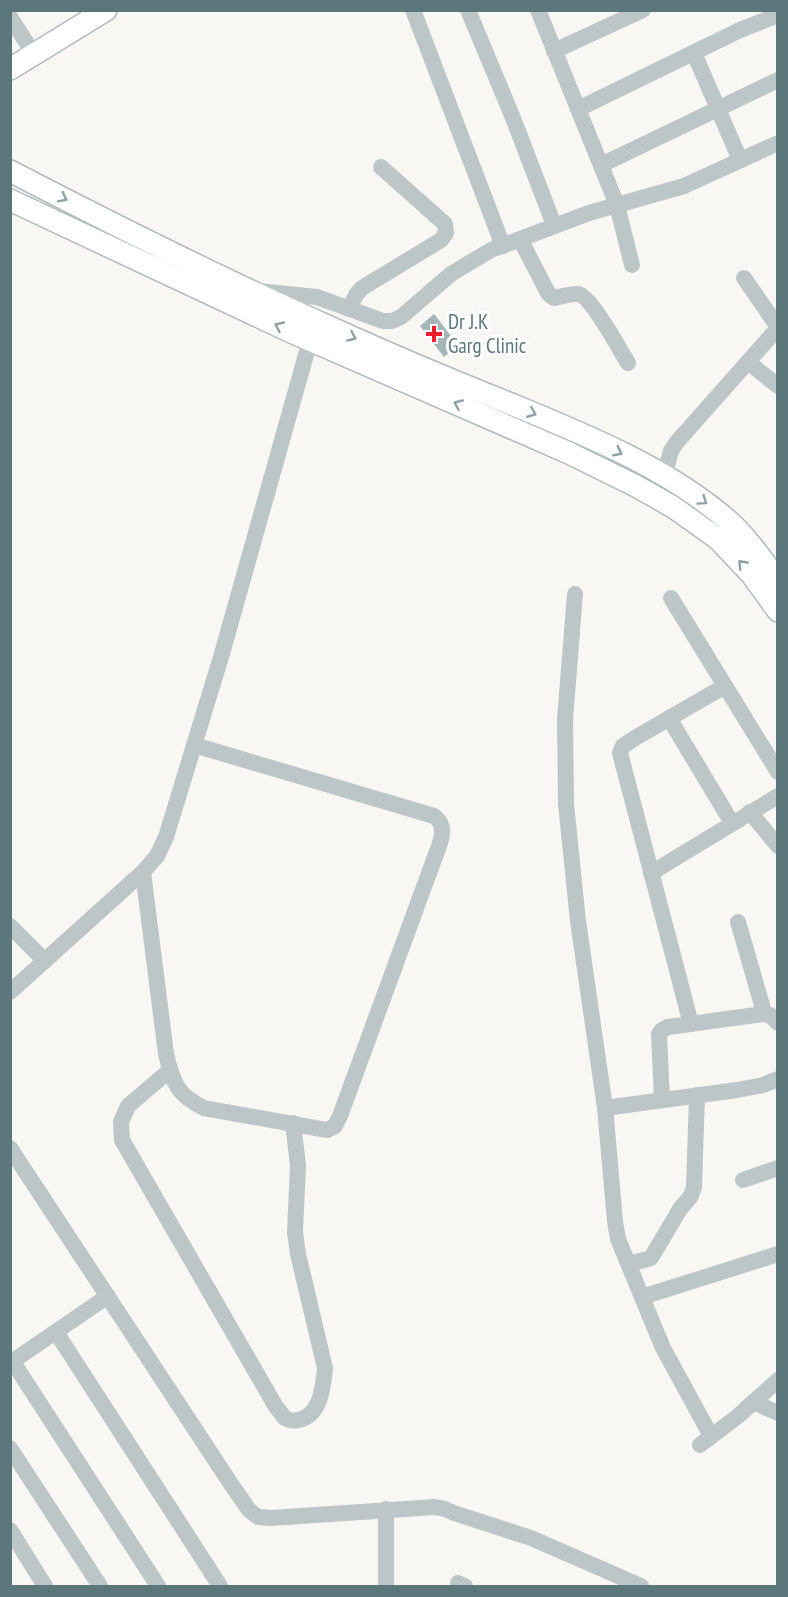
<svg xmlns="http://www.w3.org/2000/svg" width="788" height="1597" font-family="'PT Sans Narrow',sans-serif">
  <style>
    .building { fill: #a6b5b7 }
    .lines { fill: none; stroke-linecap: round; stroke-linejoin: round }
    .major-casing { stroke: #b1babc; stroke-width: 24 }
    .minor { stroke: #bdc6c7; stroke-width: 16 }
    .major { stroke: #fff; stroke-width: 21 }
    .oneway { stroke: #8da0a3 }
    .poi-dot { fill: #ef1d2c; stroke: #fff; stroke-width: 2 }
    .labels { text-anchor: middle; stroke-width: 6; stroke-linejoin: round; paint-order: stroke }
    .poi-label { font-size: 21px; fill: #5c777b; stroke: #fff; text-anchor: start }
  </style>
  <rect width="100%" height="100%" fill="#f8f7f4"/>
  <polygon class="building" points="434,314 458,345 444,357 420,326"/>
  <g class="lines">
    <defs>
      <g id="major">
        <polyline points="10,69 106,10"/>
        <path d="M10 171C116 226 223 280 332 328 391 355 451 380 511 404 586 435 673 470 733 525 750 541 764 562 778 581"/>
        <polyline points="10,200 289,331 569,453 636,486 673,507 718,539 752,575 778,611"/>
      </g>
    </defs>
    <use href="#major" class="major-casing"/>
    <g class="minor">
      <polyline points="413,10 503,246"/>
      <polyline points="468,10 513,118 554,225"/>
      <polyline points="538,10 617,205 632,265"/>
      <polyline points="10,17 34,54"/>
      <polyline points="554,51 643,10"/>
      <polyline points="694,53 740,160"/>
      <polyline points="578,109 740,30 778,15"/>
      <polyline points="601,165 778,80"/>
      <path d="M520 239 548 293 554 298C561 297 571 293 578 294 591 296 620 350 628 363"/>
      <polyline points="744,278 778,327"/>
      <polyline points="258,291 317,297 383,321 392,321 401,317 451,274 491,250 589,213 684,186 778,143"/>
      <polyline points="349,309 356,295 362,288 441,240 446,233 445,224 381,167"/>
      <polyline points="748,362 778,386"/>
      <polyline points="664,476 671,451 676,443 778,328"/>
      <polyline points="575,594 565,719 566,804 578,921 605,1108 615,1221 618,1239 663,1348 711,1436"/>
      <polyline points="671,598 778,772"/>
      <polyline points="669,718 732,823"/>
      <polyline points="750,812 778,846"/>
      <path d="M143 872 166 1054C173 1083 177 1095 204 1108L327 1130 335 1126 340 1116 432 865C437 849 451 828 434 816L194 745"/>
      <polyline points="651,873 778,796"/>
      <polyline points="738,922 762,1005 763,1014"/>
      <polyline points="10,926 45,961"/>
      <polyline points="10,992 143,872 157,856 166,837 221,657 313,330"/>
      <polyline points="691,1024 620,753 623,746 635,738 725,686"/>
      <path d="M170 1070 128 1106 121 1122 122 1140 276 1407C279 1410 282 1415 285 1418 290 1421 293 1421 299 1420 321 1415 323 1387 325 1368L298 1254 295 1232 298 1165 293 1123"/>
      <polyline points="662,1100 659,1034 662,1030 668,1027 763,1014 770,1015 778,1023"/>
      <polyline points="605,1108 737,1090 763,1085 778,1079"/>
      <polyline points="10,1148 229,1481 249,1510 258,1517 271,1518 435,1507 445,1509 454,1513 531,1538 641,1586"/>
      <polyline points="743,1180 778,1168"/>
      <polyline points="629,1264 651,1258 680,1209 691,1196 694,1187 697,1095"/>
      <polyline points="642,1297 778,1254"/>
      <polyline points="56,1332 220,1586"/>
      <polyline points="13,1362 158,1586"/>
      <polyline points="10,1363 108,1296"/>
      <polyline points="753,1402 778,1413"/>
      <polyline points="700,1445 738,1416 778,1380"/>
      <polyline points="10,1448 100,1586"/>
      <polyline points="386,1509 386,1586"/>
      <polyline points="10,1530 45,1586"/>
      <polyline points="458,1583 465,1586"/>
    </g>
    <use href="#major" class="major"/>
  </g>
  <defs><path id="oneway-chevron" d="M-2-3.5L2.5 0L-2 3.5" fill="none" stroke-width="1.6" stroke-linecap="round" stroke-linejoin="round" transform="scale(1.5)"/></defs>
  <g class="oneway">
    <use href="#oneway-chevron" transform="translate(63 198) rotate(27)"/>
    <use href="#oneway-chevron" transform="translate(279 326) rotate(-155)"/>
    <use href="#oneway-chevron" transform="translate(352 337) rotate(24)"/>
    <use href="#oneway-chevron" transform="translate(458 404) rotate(-156)"/>
    <use href="#oneway-chevron" transform="translate(532 413) rotate(22)"/>
    <use href="#oneway-chevron" transform="translate(618 452) rotate(27)"/>
    <use href="#oneway-chevron" transform="translate(703 501) rotate(35)"/>
    <use href="#oneway-chevron" transform="translate(742 564) rotate(-134)"/>
  </g>
  <path class="poi-dot" d="M431 325h6v6h6v6h-6v6h-6v-6h-6v-6h6z"/>
  <g class="labels">
    <g class="poi-label">
      <text x="448" y="329">Dr J.K<tspan x="448" dy="24">Garg Clinic</tspan></text>
    </g>
  </g>
  <rect width="788" height="1597" fill="none" stroke="#5c777b" stroke-width="24"/>
</svg>
